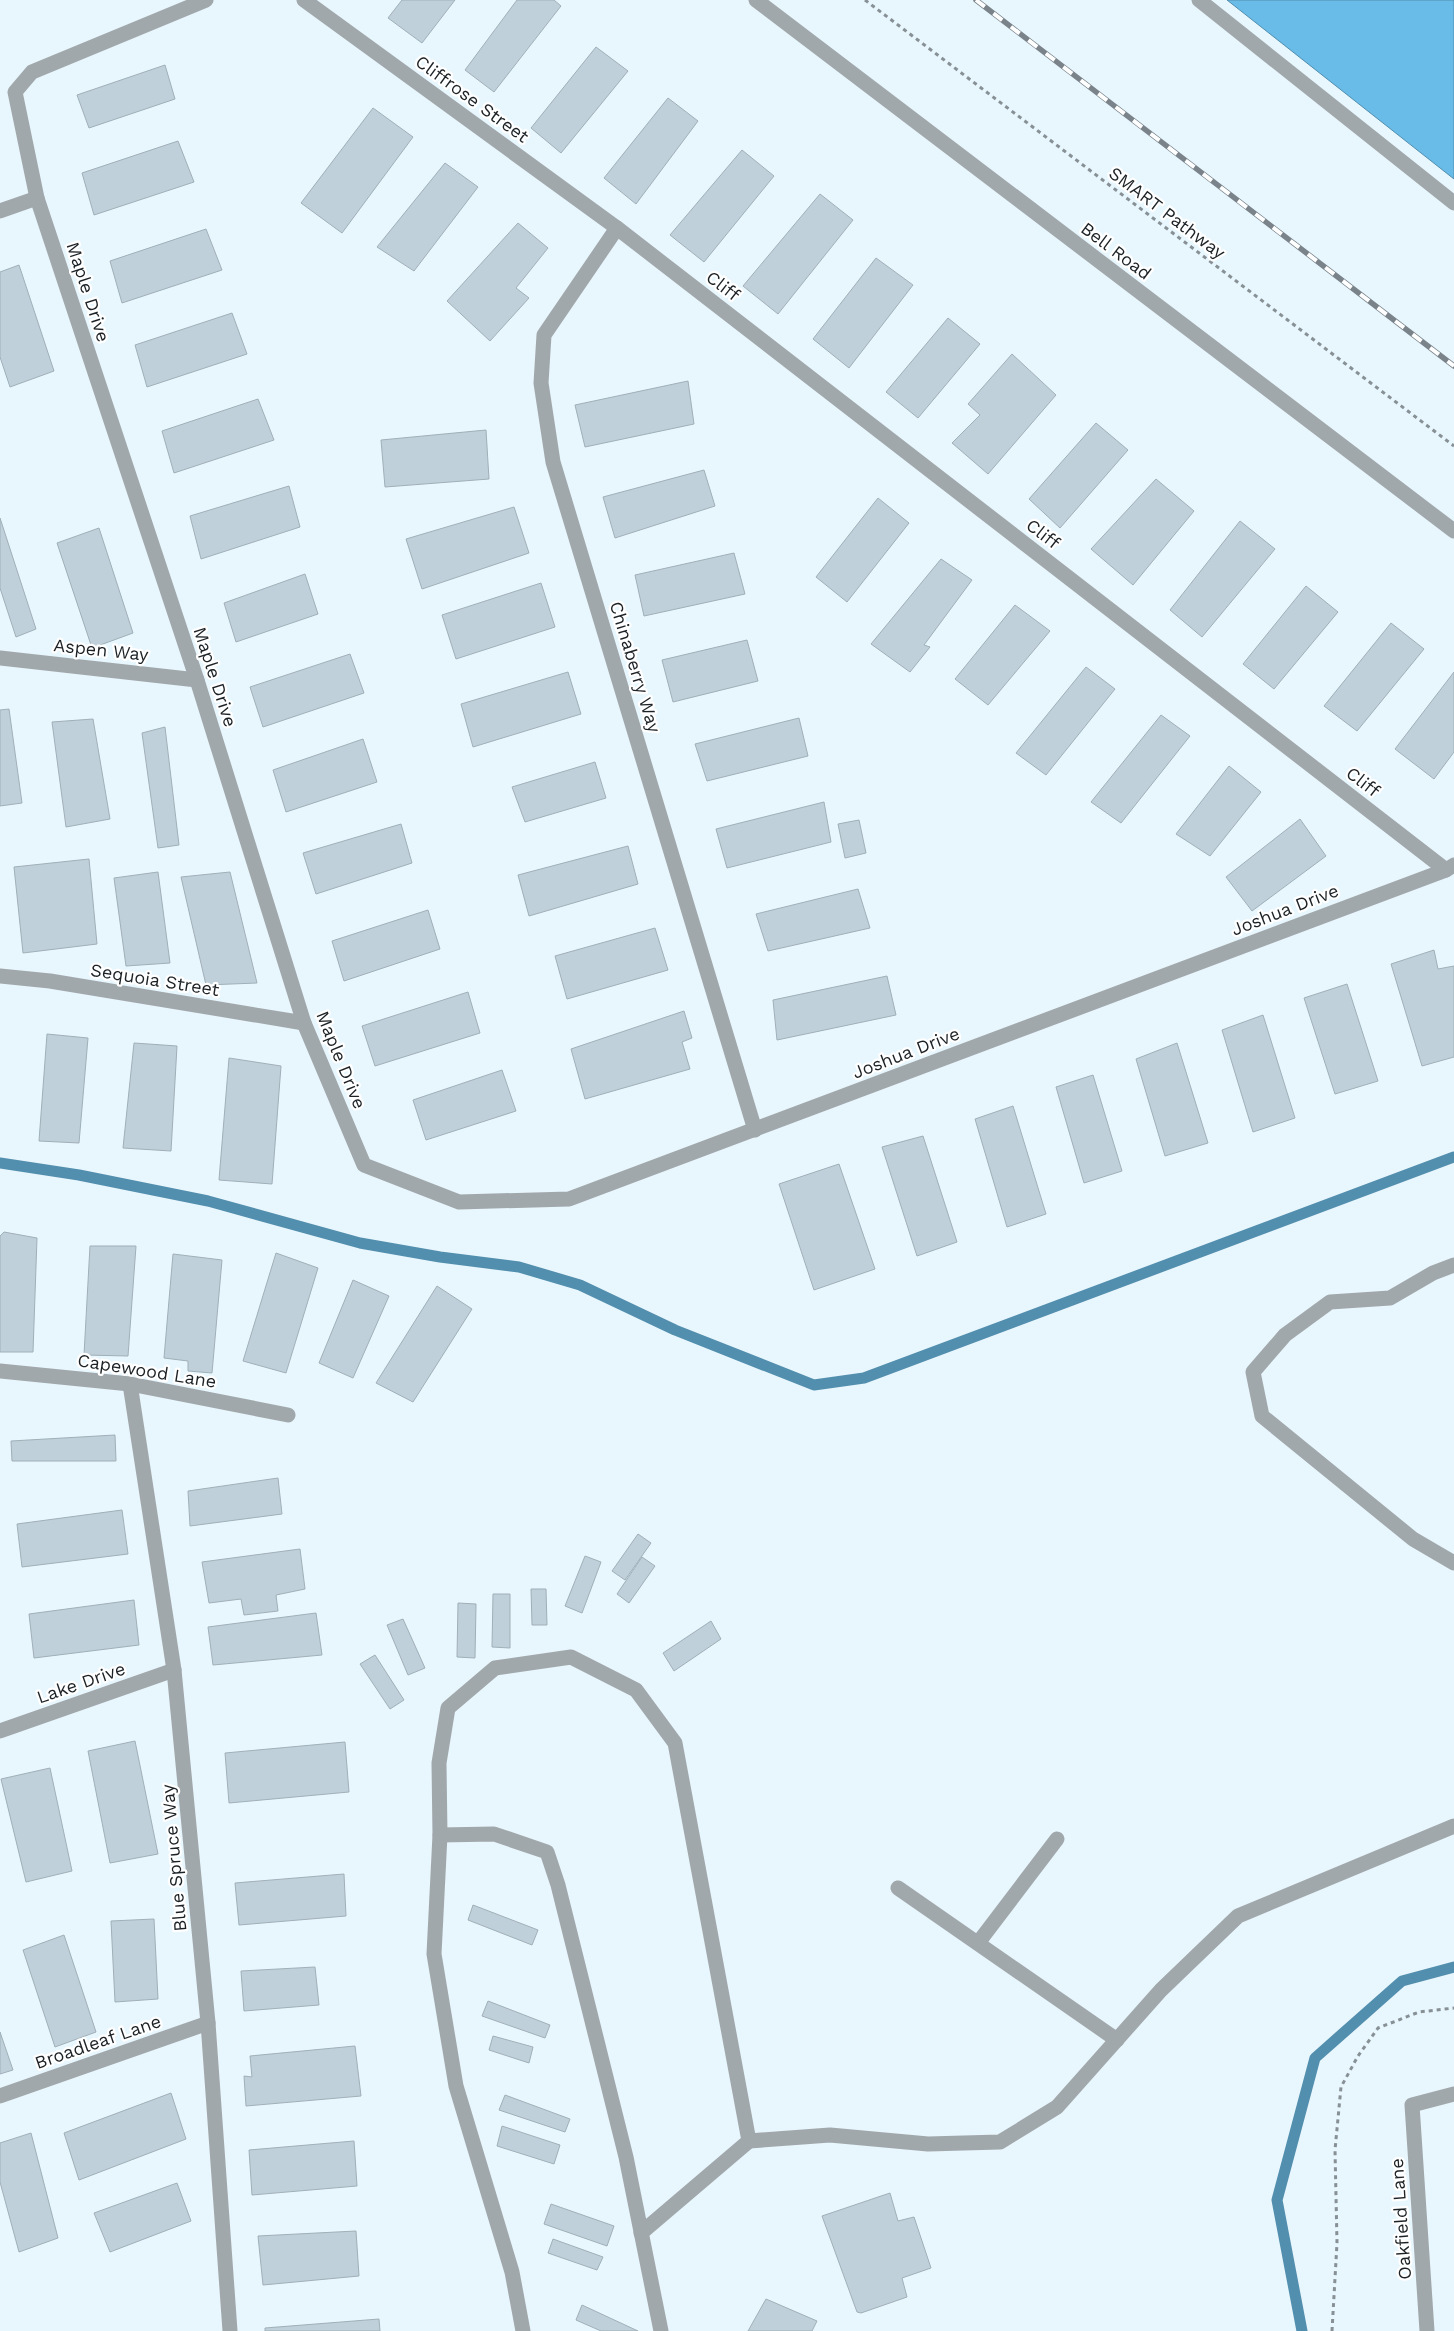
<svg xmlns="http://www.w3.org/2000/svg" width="1454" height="2331" font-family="'Work Sans',sans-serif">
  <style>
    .water { fill: #69bce7; stroke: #528ead }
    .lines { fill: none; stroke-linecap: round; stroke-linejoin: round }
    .stream { stroke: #528ead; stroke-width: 11 }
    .building { fill: #c0d0da; stroke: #a0b0b9 }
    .path { stroke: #869095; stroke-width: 3; stroke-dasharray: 4 4; stroke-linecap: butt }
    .minor { stroke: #a1a8ac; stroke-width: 15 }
    .rail-casing { stroke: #7a8389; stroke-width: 5.5 }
    .rail { stroke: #fff; stroke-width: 4; stroke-dasharray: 11; stroke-linecap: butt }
    .labels { text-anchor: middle; stroke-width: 4.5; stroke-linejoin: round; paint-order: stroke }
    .street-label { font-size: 18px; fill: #1b2125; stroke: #fff }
  </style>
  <rect width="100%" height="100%" fill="#e8f6fd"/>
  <polygon class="water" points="1227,0 1454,0 1454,179"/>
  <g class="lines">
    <g class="stream">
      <polyline points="0,1163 79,1175 208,1201 360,1243 440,1257 519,1267 580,1285 675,1330 814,1385 864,1378 1454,1157"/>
      <polyline points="1302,2331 1277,2200 1315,2058 1402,1981 1454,1967"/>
    </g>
  </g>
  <g class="building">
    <polygon points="402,0 455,0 422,43 388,18"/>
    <polygon points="517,0 554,0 561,6 494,92 465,70"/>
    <polygon points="596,47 628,71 561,153 531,128"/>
    <polygon points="165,65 175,99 89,128 77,95"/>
    <polygon points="668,98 698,121 636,204 604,178"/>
    <polygon points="373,108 413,137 342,233 301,203"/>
    <polygon points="178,141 194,182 94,215 82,173"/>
    <polygon points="742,150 774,176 704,262 670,235"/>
    <polygon points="445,163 478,187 414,271 377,247"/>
    <polygon points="820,194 853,220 778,314 743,286"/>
    <polygon points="518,223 548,248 516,288 529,298 490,341 447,301"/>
    <polygon points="206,229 222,270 122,303 110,261"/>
    <polygon points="876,258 913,285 849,368 813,339"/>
    <polygon points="19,265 54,371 10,387 0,357 0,272"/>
    <polygon points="232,313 247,354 147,387 135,345"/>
    <polygon points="948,318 980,344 918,418 886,392"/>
    <polygon points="1012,354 1056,395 988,474 952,443 980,415 968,404"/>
    <polygon points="688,381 694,424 585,447 575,405"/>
    <polygon points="258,399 274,440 174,473 162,431"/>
    <polygon points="1096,423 1128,450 1060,528 1029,499"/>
    <polygon points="486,430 489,479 385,487 381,440"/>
    <polygon points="704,470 715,506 615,538 603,497"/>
    <polygon points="1156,479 1194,511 1133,585 1091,549"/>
    <polygon points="289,486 300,527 201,559 190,516"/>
    <polygon points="878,498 909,523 847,602 816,577"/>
    <polygon points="514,507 529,553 422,589 406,539"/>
    <polygon points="0,518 36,629 16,637 0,588"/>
    <polygon points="1240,521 1275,549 1202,637 1170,610"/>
    <polygon points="99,528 133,633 92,648 57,543"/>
    <polygon points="734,553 745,594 644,616 635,575"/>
    <polygon points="941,559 972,580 924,645 930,647 910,672 871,644"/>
    <polygon points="305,574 318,614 236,642 224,603"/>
    <polygon points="541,583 555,627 456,659 442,615"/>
    <polygon points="1306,586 1338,612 1274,689 1243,664"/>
    <polygon points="1015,605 1050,631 988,705 955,679"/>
    <polygon points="1391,623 1424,649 1357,731 1324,706"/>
    <polygon points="747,640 758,681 673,702 662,660"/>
    <polygon points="350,654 364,693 263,727 250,687"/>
    <polygon points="1086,667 1115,689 1046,775 1016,753"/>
    <polygon points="568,672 581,714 473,747 461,704"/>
    <polygon points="1454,672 1454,752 1434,779 1395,749"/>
    <polygon points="9,709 22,803 0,806 0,710"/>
    <polygon points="1161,715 1190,736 1121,823 1091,802"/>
    <polygon points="799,718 808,756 707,781 695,744"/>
    <polygon points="93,719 110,819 66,827 52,722"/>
    <polygon points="165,727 179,845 158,848 142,733"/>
    <polygon points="363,739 377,782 286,812 273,770"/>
    <polygon points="595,762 606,798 525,822 512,787"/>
    <polygon points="1229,766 1261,792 1210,856 1176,834"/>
    <polygon points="824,802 831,842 727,868 716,829"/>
    <polygon points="1300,819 1326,856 1252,911 1226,877"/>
    <polygon points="859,820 866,853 845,858 838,824"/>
    <polygon points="401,824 412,863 316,894 303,853"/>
    <polygon points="628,846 638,884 529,916 518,875"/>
    <polygon points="89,859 97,944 23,953 14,867"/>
    <polygon points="158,872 170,963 126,966 114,878"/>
    <polygon points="230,872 257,983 206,985 181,877"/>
    <polygon points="858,889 870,928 768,951 756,914"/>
    <polygon points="428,910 440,949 344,981 332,941"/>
    <polygon points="655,928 668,970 567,999 555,956"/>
    <polygon points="1434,950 1438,969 1454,966 1454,1057 1422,1066 1391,964"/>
    <polygon points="887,976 896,1015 777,1040 773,1000"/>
    <polygon points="1347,984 1378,1081 1335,1094 1304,998"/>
    <polygon points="468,992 480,1033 375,1066 362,1026"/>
    <polygon points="684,1011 692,1038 682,1042 690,1069 585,1099 571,1049"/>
    <polygon points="1263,1015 1295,1118 1253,1132 1222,1030"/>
    <polygon points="47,1034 88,1038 79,1143 39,1141"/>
    <polygon points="134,1043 177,1046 171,1151 123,1148"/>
    <polygon points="1177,1043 1208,1143 1165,1156 1136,1059"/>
    <polygon points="229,1058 281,1066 272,1184 219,1180"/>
    <polygon points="502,1070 516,1111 426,1140 413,1100"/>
    <polygon points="1093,1075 1122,1171 1084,1183 1056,1087"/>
    <polygon points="1013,1106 1046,1214 1007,1227 975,1119"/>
    <polygon points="923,1136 957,1242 917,1256 882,1147"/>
    <polygon points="839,1164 875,1269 814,1290 779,1184"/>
    <polygon points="4,1232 37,1238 33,1352 0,1352 0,1236"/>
    <polygon points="90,1246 136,1246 128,1356 84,1355"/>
    <polygon points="276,1253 318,1268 286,1373 243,1361"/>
    <polygon points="173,1254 222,1260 212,1373 188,1371 188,1361 164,1358"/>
    <polygon points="353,1280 389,1296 353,1378 319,1363"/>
    <polygon points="437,1286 472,1309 413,1402 376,1383"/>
    <polygon points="115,1435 116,1461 12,1461 11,1441"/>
    <polygon points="278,1478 282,1514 190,1526 188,1491"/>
    <polygon points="122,1510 128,1554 22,1567 17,1524"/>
    <polygon points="638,1534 651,1543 625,1580 612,1571"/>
    <polygon points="300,1549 305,1589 276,1595 278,1611 244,1615 241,1599 209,1603 202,1562"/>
    <polygon points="585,1556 601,1562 582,1613 565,1606"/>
    <polygon points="642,1557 655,1566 629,1603 617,1594"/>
    <polygon points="531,1589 546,1589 547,1625 532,1625"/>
    <polygon points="493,1594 510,1594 510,1648 492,1647"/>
    <polygon points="134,1600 139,1645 34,1658 29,1614"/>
    <polygon points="458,1603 476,1604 475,1658 457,1657"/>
    <polygon points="316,1613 322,1655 213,1665 208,1627"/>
    <polygon points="403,1619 425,1668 408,1675 387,1625"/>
    <polygon points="711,1621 721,1639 674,1671 663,1653"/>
    <polygon points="375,1655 404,1700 390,1709 360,1664"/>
    <polygon points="135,1741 158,1854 110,1863 88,1751"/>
    <polygon points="345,1742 349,1792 229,1803 225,1753"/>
    <polygon points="50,1768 72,1871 26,1882 1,1779"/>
    <polygon points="344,1874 346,1916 239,1925 235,1883"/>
    <polygon points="473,1905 538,1930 532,1945 468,1920"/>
    <polygon points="154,1919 158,1999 115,2002 111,1921"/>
    <polygon points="64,1935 96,2032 55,2047 23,1950"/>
    <polygon points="315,1967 319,2005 244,2011 241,1971"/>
    <polygon points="488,2001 550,2025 545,2038 482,2016"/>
    <polygon points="0,2032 13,2070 0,2074"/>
    <polygon points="493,2036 533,2047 529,2063 489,2050"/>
    <polygon points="355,2046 361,2096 246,2106 244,2076 252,2077 250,2056"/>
    <polygon points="171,2093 186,2139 79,2180 64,2133"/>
    <polygon points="505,2095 570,2119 565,2132 499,2110"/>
    <polygon points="502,2126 560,2145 554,2164 497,2146"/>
    <polygon points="31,2133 58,2238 19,2252 0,2182 0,2143"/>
    <polygon points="354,2141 357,2186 252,2195 249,2150"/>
    <polygon points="177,2183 191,2221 110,2252 94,2213"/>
    <polygon points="890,2193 898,2221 914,2217 931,2268 902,2278 907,2297 861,2313 857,2312 822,2216"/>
    <polygon points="551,2204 614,2226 607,2246 544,2224"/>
    <polygon points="356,2231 359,2276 263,2285 258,2236"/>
    <polygon points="553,2239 603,2257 597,2270 548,2253"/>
    <polygon points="766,2299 817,2321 812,2331 748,2331"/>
    <polygon points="582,2305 638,2331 601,2331 576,2320"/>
    <polygon points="379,2319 380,2331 265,2331 265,2328"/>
  </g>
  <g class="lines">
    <g class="path">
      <polyline points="865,0 1454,446"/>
      <polyline points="1332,2331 1337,2243 1335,2150 1341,2087 1358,2056 1378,2028 1419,2012 1454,2008"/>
    </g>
    <g class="minor">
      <polyline points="206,0 32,72 15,92 37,198 197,680 304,1023 364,1165 459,1202 569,1199 1446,870 1454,865"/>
      <polyline points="304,0 617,228 1446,870"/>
      <polyline points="756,0 1454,531"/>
      <polyline points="1199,0 1454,203"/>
      <polyline points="0,211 37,198"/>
      <polyline points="617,228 544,335 541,383 553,462 755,1130"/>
      <polyline points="0,658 197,680"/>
      <polyline points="0,976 50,981 304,1023"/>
      <polyline points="1454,1265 1433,1273 1390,1298 1330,1302 1285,1335 1253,1372 1262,1416 1413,1539 1454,1563"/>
      <polyline points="0,1371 130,1384 288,1415"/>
      <polyline points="130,1384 174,1670 208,2023 230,2331"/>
      <polyline points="0,1731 174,1670"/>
      <polyline points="440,1835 494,1834 547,1852 558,1885 626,2157 661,2331"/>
      <polyline points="898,1888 1117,2040"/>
      <polyline points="978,1943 1057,1839"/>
      <polyline points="0,2096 208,2023"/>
      <polyline points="749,2141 830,2135 928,2144 1000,2142 1057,2107 1161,1990 1238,1916 1454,1826"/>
      <polyline points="523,2331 512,2272 456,2086 434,1954 440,1835 439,1763 448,1708 495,1668 571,1657 636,1690 675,1743 749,2141 641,2233"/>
      <polyline points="1427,2331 1412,2105 1454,2094"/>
    </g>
    <defs>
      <polyline id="rail" points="976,0 1454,366"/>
    </defs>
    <use href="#rail" class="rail-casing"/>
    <use href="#rail" class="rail"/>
  </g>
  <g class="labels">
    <g class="street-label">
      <text transform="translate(472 99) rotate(36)" y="6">Cliffrose Street</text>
      <text transform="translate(1167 213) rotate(37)" y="6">SMART Pathway</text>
      <text transform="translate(1116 251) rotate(37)" y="6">Bell Road</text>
      <text transform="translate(723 286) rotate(38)" y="6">Cliff</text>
      <text transform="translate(88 292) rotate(72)" y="6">Maple Drive</text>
      <text transform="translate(1043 534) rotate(38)" y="6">Cliff</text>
      <text transform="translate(101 650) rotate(6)" y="6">Aspen Way</text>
      <text transform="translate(635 667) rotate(73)" y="6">Chinaberry Way</text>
      <text transform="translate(215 677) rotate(72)" y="6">Maple Drive</text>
      <text transform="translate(1363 782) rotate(38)" y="6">Cliff</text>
      <text transform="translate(1285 910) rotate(-21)" y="6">Joshua Drive</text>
      <text transform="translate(155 980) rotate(9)" y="6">Sequoia Street</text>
      <text transform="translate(906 1053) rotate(-21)" y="6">Joshua Drive</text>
      <text transform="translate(341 1060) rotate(68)" y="6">Maple Drive</text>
      <text transform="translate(147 1371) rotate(9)" y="6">Capewood Lane</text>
      <text transform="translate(81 1683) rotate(-19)" y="6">Lake Drive</text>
      <text transform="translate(174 1858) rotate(-95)" y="6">Blue Spruce Way</text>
      <text transform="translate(98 2042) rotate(-19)" y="6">Broadleaf Lane</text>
      <text transform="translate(1401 2219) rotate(-94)" y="6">Oakfield Lane</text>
    </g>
  </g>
</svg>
